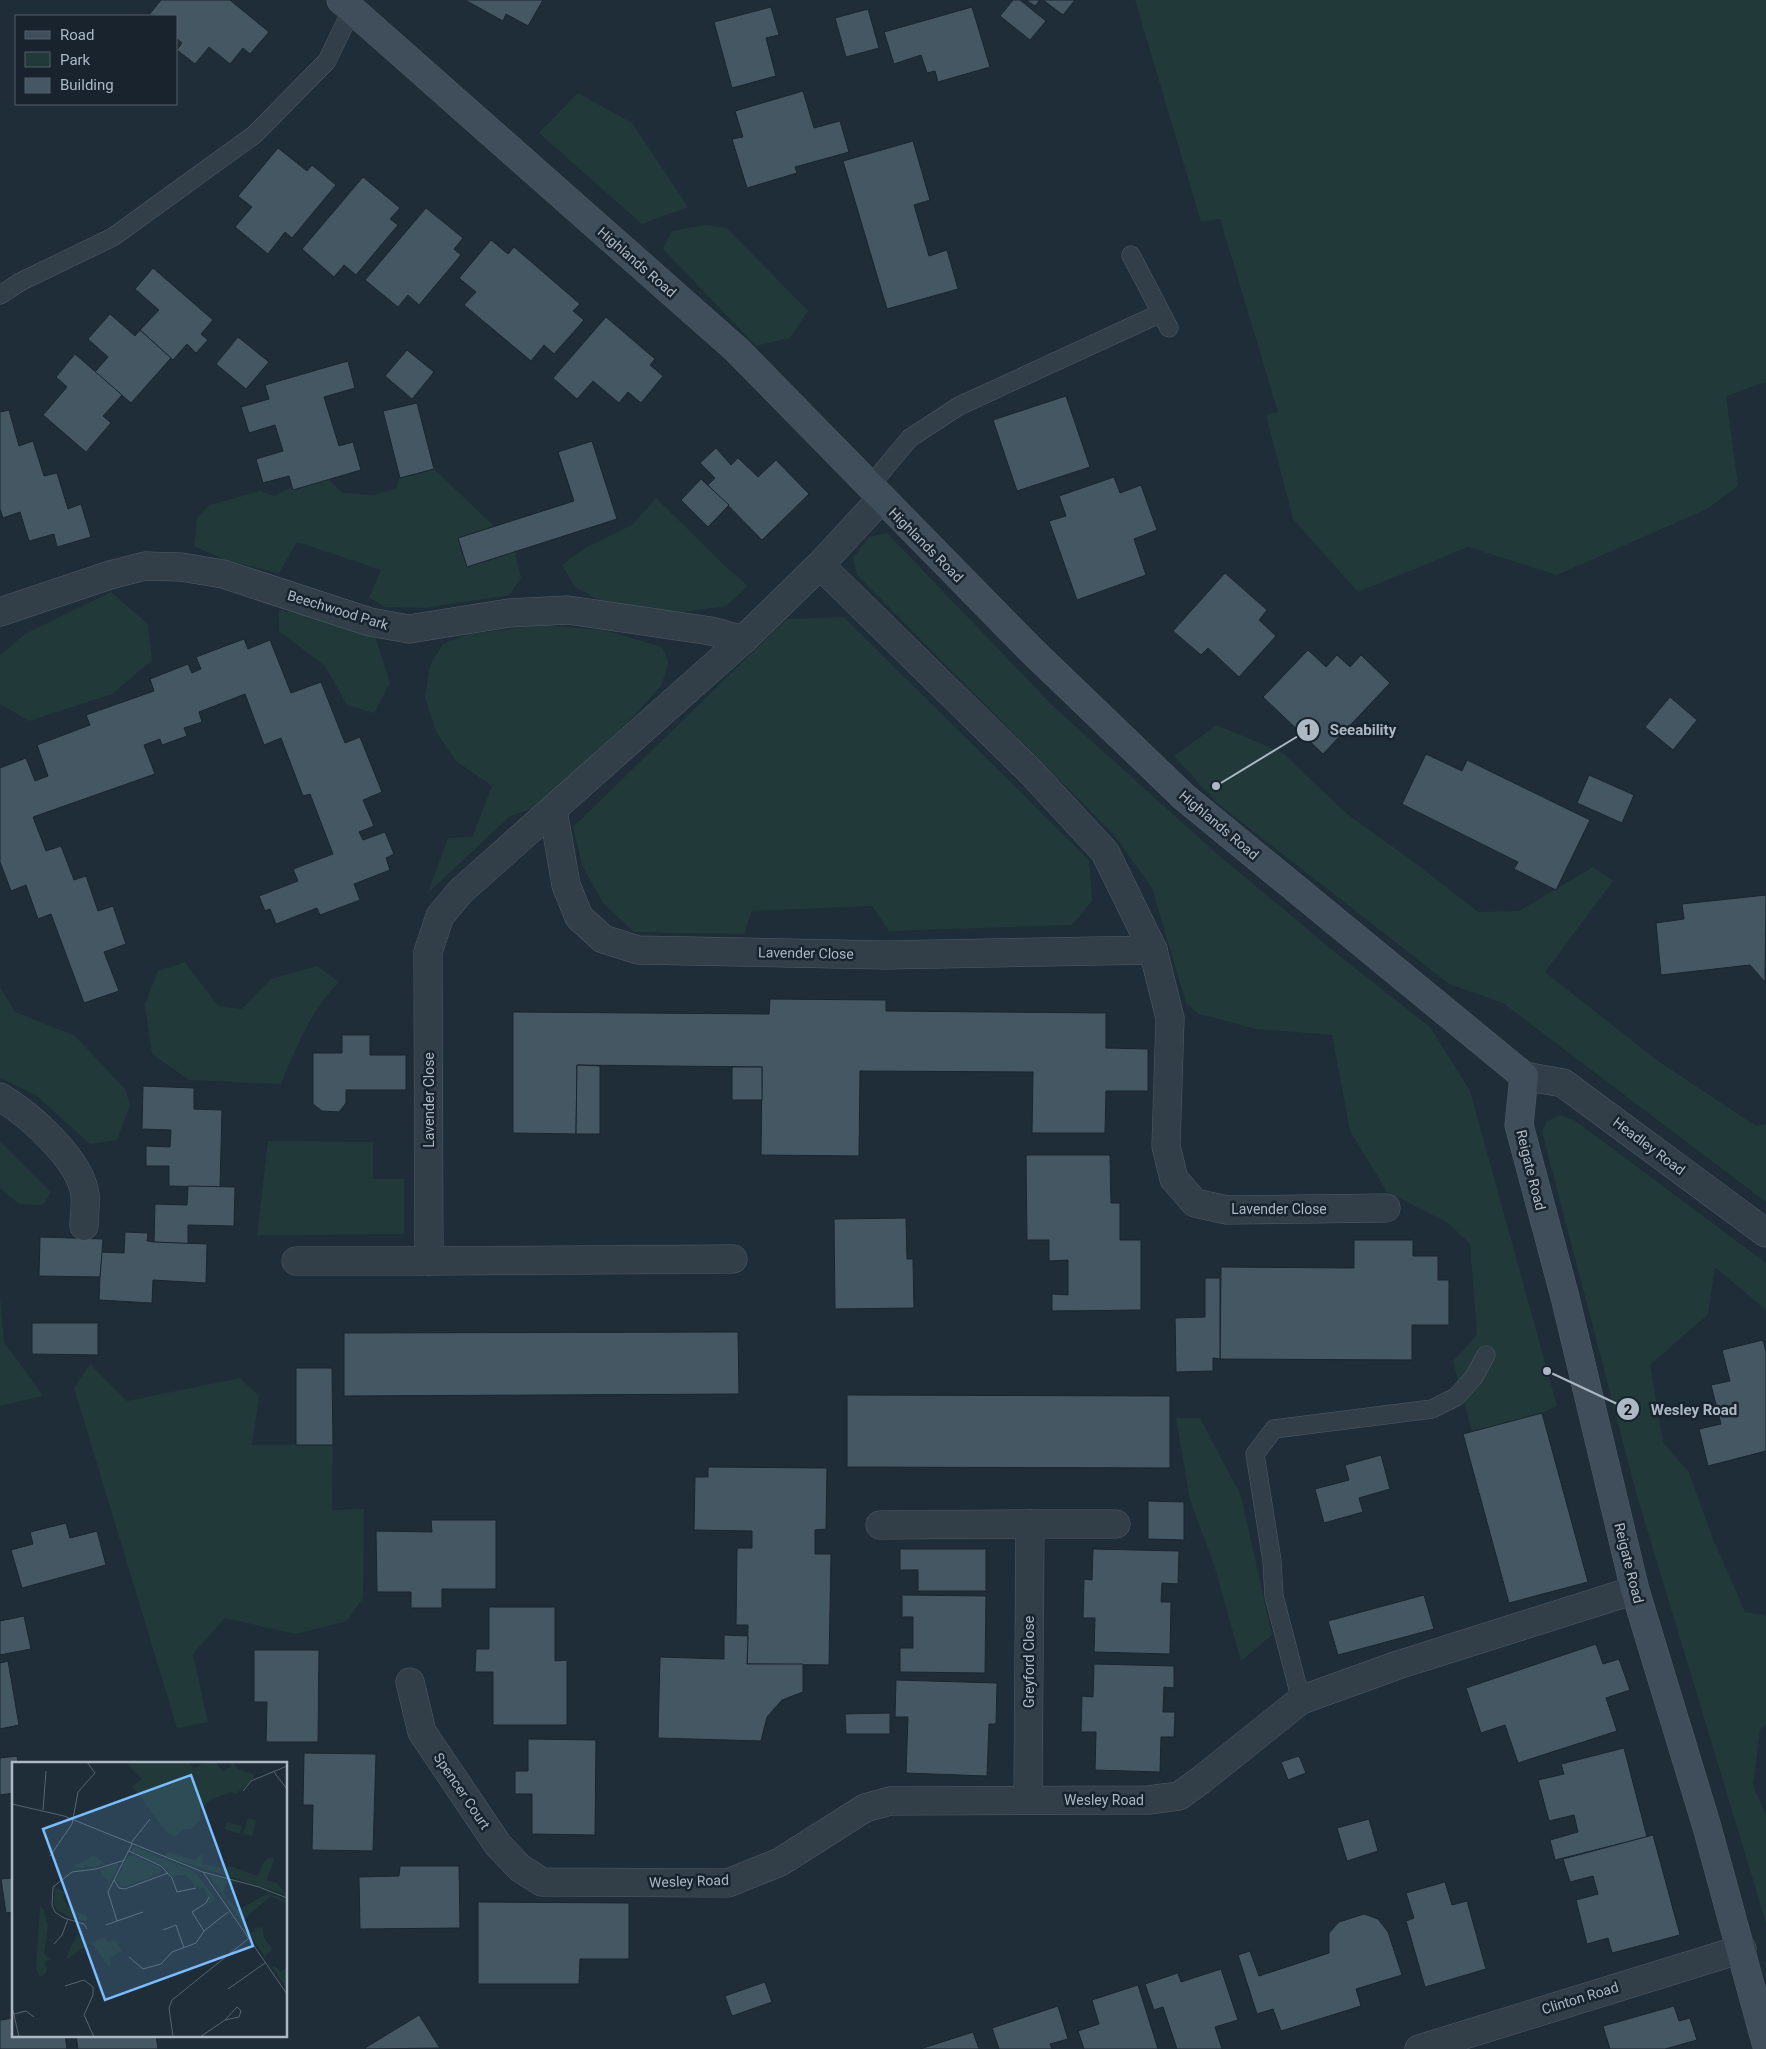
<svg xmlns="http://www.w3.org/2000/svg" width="1766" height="2049" font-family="Roboto,sans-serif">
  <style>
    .green { fill: #213939 }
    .building { fill: #465764; stroke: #1a252f }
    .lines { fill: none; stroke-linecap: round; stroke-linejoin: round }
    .service-casing { stroke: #505c66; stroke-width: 19 }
    .minor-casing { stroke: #505c66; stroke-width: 29 }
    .tertiary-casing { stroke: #505c66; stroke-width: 29 }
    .secondary-casing { stroke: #505c66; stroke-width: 29 }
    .service { stroke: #323e48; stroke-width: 18 }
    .minor { stroke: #323e48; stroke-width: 28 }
    .tertiary { stroke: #323e48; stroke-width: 28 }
    .secondary { stroke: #404e5c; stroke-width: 28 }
    .labels { text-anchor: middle; stroke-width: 5; stroke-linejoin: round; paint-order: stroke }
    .street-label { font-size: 14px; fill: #acb9c5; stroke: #18232d }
    .inset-road { fill: none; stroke: #576570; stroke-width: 1 }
    .view { fill: #7abcfd; fill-opacity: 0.15; stroke: #7abcfd; stroke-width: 2.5 }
    .inset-edge { fill: none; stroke: #acb9c5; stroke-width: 2.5 }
    .leader { fill: none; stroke: #acb9c5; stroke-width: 2 }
    .callout-dot { fill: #acb9c5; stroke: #18232d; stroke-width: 2 }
    .mark-label { font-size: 15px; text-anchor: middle; font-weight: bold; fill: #111 }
    .callout-label { font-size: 15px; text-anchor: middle; font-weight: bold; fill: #acb9c5; stroke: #18232d; stroke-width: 5; stroke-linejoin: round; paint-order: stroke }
  </style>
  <rect width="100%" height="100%" fill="#1f2d38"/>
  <g class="green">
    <polygon points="1135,0 1766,0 1766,382 1726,396 1738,486 1707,509 1557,575 1468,547 1358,592 1293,519 1266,415 1278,412 1220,219 1201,222"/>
    <polygon points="578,93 632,123 688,207 642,224 539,133"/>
    <polygon points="706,225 727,228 808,311 790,338 756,346 663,249 672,231"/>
    <polygon points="434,469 494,526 458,538 467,567 515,552 521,578 509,595 425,608 386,607 369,598 381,570 297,542 279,573 225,560 194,546 197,518 210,505 261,491 274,496 292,487 329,480 342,493 373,495 396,488 400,478"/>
    <polygon points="656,498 726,567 748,586 726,606 683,612 616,609 576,588 562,565 585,548 632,525"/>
    <polygon points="887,533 1055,708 1216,853 1337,954 1430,1027 1470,1091 1557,1406 1542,1413 1472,1432 1453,1361 1477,1335 1470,1244 1448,1223 1387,1192 1350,1131 1332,1035 1256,1029 1199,1014 1186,1003 1152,888 1115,836 857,575 853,558 869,537"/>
    <polygon points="111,592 148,624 152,660 112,694 29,721 0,704 0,655 25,634"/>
    <polygon points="279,610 323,617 375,636 390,683 374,713 347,705 325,666 279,631"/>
    <polygon points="844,617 1089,860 1092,901 1072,925 889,931 872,906 752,911 744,934 634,932 603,903 582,865 573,827 787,619"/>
    <polygon points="542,625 603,630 662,647 669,663 661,686 630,720 535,808 510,816 428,893 448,838 472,837 492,786 456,761 436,732 425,697 430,665 443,644 470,634"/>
    <polygon points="1217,725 1283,753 1347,814 1418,865 1478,912 1519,911 1593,867 1613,881 1545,972 1658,1061 1756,1126 1766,1124 1766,1202 1503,1003 1449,984 1217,803 1174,756"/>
    <path d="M185 962 218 1006 242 1009 271 979 317 966 339 982C311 1010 296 1047 281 1084L189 1080 152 1054 145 1004 158 971Z"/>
    <polygon points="0,987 15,1012 75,1036 125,1089 130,1105 117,1140 90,1144 36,1095 0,1078"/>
    <polygon points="1560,1115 1574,1120 1766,1263 1766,1310 1715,1267 1708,1314 1650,1365 1663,1442 1689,1473 1713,1539 1745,1612 1766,1616 1766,1724 1760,1730 1753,1785 1766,1815 1766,1923 1637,1496 1542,1132 1547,1121"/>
    <polygon points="0,1141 51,1192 43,1205 19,1204 0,1188"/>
    <polygon points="268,1141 373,1142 373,1179 404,1179 404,1234 257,1235"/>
    <polygon points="0,1297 4,1342 43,1396 0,1406"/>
    <polygon points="90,1364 127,1401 240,1378 259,1396 252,1445 333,1445 332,1510 364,1509 363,1598 347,1621 295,1634 225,1618 193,1654 208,1722 177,1728 74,1388"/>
    <polygon points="1176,1418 1200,1418 1241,1496 1272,1635 1241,1661 1215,1568 1190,1500"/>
  </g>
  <g class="building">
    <polygon points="161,0 230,0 269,32 250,54 243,48 230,64 209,47 195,64 177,50 182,43 176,38 176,16 149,15"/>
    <polygon points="465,0 543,0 528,26 506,14 503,21"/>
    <polygon points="1013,0 1020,0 1046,21 1030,40 1000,16"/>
    <polygon points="1026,0 1040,0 1035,6"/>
    <polygon points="1043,0 1075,0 1063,15"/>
    <polygon points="771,7 779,35 766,38 776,76 732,88 714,22"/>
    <polygon points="972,7 990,67 938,82 935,71 927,73 921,55 894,64 884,32"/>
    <polygon points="868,9 879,48 846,57 835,18"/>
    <polygon points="803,91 814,128 840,121 849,152 795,167 797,173 747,188 732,139 743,137 735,111"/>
    <polygon points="913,141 930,200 914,205 929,256 947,250 958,289 887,309 843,161"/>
    <polygon points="278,148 307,171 312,165 336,185 292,238 285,232 268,254 235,227 252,207 238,196"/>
    <polygon points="363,177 400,208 390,219 398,225 356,275 344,265 334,277 302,249"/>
    <polygon points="426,208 463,238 454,249 461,255 419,305 408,295 398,307 365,280"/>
    <polygon points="491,240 508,254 514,247 580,304 573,311 584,320 554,354 544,345 531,361 464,305 476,292 459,278"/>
    <polygon points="153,268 213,320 201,334 208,340 196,353 187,344 173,360 140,330 159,310 135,289"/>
    <polygon points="110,314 135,336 140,330 171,358 131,403 95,372 108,357 88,339"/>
    <polygon points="606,317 655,359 650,365 663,376 641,403 628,392 619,403 593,381 577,399 553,378"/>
    <polygon points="238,337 269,362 246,389 216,364"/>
    <polygon points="407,350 434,372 412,399 385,376"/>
    <polygon points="75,354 122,395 103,416 111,423 86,452 43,415 67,387 56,377"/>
    <polygon points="348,361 355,388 324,397 339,446 353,442 361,470 293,490 289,476 263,483 256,459 283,451 275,425 249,433 241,407 269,399 265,385"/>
    <polygon points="1066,396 1090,467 1017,491 993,420"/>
    <polygon points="417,403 434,469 400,478 383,411"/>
    <polygon points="9,410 19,446 33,441 44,476 57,473 68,509 81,504 91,537 57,547 54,534 29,541 20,512 3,518 0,509 0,412"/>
    <polygon points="592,441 617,519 467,567 458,538 574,501 558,452"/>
    <polygon points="716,448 731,465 738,458 758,477 776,460 809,494 762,540 708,485 715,478 700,463"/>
    <polygon points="1114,477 1120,493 1141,485 1157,530 1134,539 1146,575 1077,600 1049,521 1066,516 1059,496"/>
    <polygon points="701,479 729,505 708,527 681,500"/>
    <polygon points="1225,573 1267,610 1259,620 1276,636 1239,677 1208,648 1201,655 1173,631"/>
    <polygon points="244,639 248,649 270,640 291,693 321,682 345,743 360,737 382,792 363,800 374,826 359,832 363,840 385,832 394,854 386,858 390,870 354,884 360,900 320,915 317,908 276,924 270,909 265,911 259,896 298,881 293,869 333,854 310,794 303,796 281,738 264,745 245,694 199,712 202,722 184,728 187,736 162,745 160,739 144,745 155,774 33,817 46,851 61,846 74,880 86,876 98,911 113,906 126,944 104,952 119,991 84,1003 51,914 38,919 26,885 11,891 0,862 0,768 26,758 35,781 48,776 37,745 90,725 86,715 154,691 150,679 188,664 192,673 201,669 196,657"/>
    <polygon points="1308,650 1326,667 1337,655 1350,667 1361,655 1390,683 1323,754 1263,697"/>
    <polygon points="1670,697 1697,720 1673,750 1645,727"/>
    <polygon points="1426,754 1462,771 1467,760 1590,820 1556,890 1514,869 1518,862 1402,804"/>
    <polygon points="1589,775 1634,795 1622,823 1577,803"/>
    <polygon points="1766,895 1765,982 1750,965 1661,975 1656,923 1684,919 1682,904"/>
    <polygon points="770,999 886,1000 886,1011 1106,1013 1106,1048 1148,1049 1148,1091 1106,1091 1105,1133 1032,1133 1033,1072 860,1071 859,1156 761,1155 762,1067 577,1065 576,1134 513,1133 513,1012 769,1014"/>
    <polygon points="342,1035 370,1035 370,1055 406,1055 406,1090 346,1090 346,1103 339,1112 322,1111 313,1104 313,1053 342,1053"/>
    <polygon points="577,1065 600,1066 600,1134 576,1134"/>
    <rect x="732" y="1067" width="30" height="33"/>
    <polygon points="143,1086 194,1088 194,1109 222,1110 220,1187 169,1186 169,1166 146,1166 146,1146 170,1147 171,1130 142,1129"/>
    <polygon points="1026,1155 1110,1155 1111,1203 1120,1203 1120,1240 1141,1240 1141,1310 1052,1311 1052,1294 1068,1295 1068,1260 1049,1261 1049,1240 1027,1240"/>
    <polygon points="188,1186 235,1187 234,1226 188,1225 188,1244 154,1242 155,1204 187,1205"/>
    <polygon points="906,1218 907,1259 913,1259 914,1308 835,1309 834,1219"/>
    <polygon points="125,1232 148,1233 147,1241 154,1242 207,1244 206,1283 153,1280 152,1303 99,1300 101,1252 124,1253"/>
    <polygon points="40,1237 103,1239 100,1277 39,1276"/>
    <polygon points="1354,1240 1413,1240 1413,1256 1438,1256 1438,1280 1449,1280 1449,1325 1412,1325 1412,1360 1220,1359 1221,1267 1354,1268"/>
    <polygon points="1205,1278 1220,1278 1220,1359 1213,1358 1213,1371 1176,1372 1175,1318 1205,1317"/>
    <polygon points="32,1323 98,1323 98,1355 32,1354"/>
    <polygon points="738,1332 739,1394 344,1396 344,1333"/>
    <polygon points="1763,1340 1766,1352 1766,1451 1708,1466 1699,1429 1721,1424 1711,1385 1730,1381 1722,1350"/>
    <polygon points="296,1368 332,1368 333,1445 296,1445"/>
    <polygon points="847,1395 1170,1396 1170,1468 847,1467"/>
    <polygon points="1542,1413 1588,1582 1509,1603 1463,1434"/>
    <polygon points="1381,1455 1390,1489 1359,1498 1363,1512 1324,1523 1315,1489 1349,1480 1345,1465"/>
    <polygon points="708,1467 827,1468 826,1529 815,1530 815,1554 831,1554 829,1665 747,1664 748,1625 736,1625 737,1548 752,1548 752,1531 694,1530 695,1477 708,1477"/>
    <polygon points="1148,1501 1184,1502 1184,1540 1148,1539"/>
    <polygon points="431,1520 496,1520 496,1589 442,1589 442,1608 411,1608 411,1592 377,1592 376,1531 432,1532"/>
    <polygon points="66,1523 70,1538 97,1531 106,1565 22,1588 11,1550 33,1544 30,1532"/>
    <polygon points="900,1549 986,1549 986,1591 918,1591 918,1570 900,1570"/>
    <polygon points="1093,1549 1179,1551 1178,1584 1162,1583 1161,1602 1171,1602 1170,1654 1094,1652 1095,1618 1083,1618 1084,1579 1092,1580"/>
    <polygon points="902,1595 986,1596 985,1673 900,1672 900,1648 913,1648 913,1617 902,1617"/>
    <polygon points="1424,1595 1434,1629 1338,1655 1328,1621"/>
    <polygon points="489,1607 555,1607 555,1661 567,1660 567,1725 493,1725 493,1672 475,1672 476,1649 489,1649"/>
    <polygon points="24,1616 31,1649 0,1655 0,1621"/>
    <polygon points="724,1635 748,1636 747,1664 803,1664 803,1692 782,1700 767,1717 761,1741 658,1738 660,1657 724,1659"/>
    <polygon points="1596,1644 1603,1664 1619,1659 1630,1690 1606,1698 1617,1731 1518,1763 1505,1725 1481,1733 1466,1688"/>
    <polygon points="254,1650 319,1650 318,1742 266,1742 267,1702 254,1702"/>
    <polygon points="8,1661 19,1725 0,1729 0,1663"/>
    <polygon points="1094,1664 1174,1666 1174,1688 1164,1687 1163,1712 1175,1712 1174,1737 1161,1737 1160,1772 1095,1770 1096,1732 1081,1732 1082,1696 1093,1697"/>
    <polygon points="896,1680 997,1683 996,1724 989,1724 987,1776 906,1773 908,1717 895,1717"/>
    <polygon points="890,1713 890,1734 846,1734 845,1714"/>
    <polygon points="528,1739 596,1740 595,1835 532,1834 532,1794 515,1794 515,1771 528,1771"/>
    <polygon points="1624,1748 1647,1837 1555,1860 1550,1840 1578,1832 1574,1815 1549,1821 1538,1780 1564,1774 1561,1764"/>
    <polygon points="304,1753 376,1754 373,1851 312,1850 313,1805 303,1805"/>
    <polygon points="17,1756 18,1763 14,1763 14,1793 0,1795 0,1758"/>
    <polygon points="1299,1756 1306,1773 1288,1780 1281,1762"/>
    <polygon points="1369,1819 1378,1851 1347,1861 1337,1828"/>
    <polygon points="1653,1835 1680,1935 1612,1953 1608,1938 1587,1944 1576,1900 1598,1894 1593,1876 1570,1882 1563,1859"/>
    <polygon points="400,1866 459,1866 460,1928 360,1929 359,1877 399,1876"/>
    <polygon points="14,1878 14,1912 6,1913 1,1879"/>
    <polygon points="1445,1882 1452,1905 1467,1901 1486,1969 1425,1987 1406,1921 1414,1918 1406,1893"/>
    <polygon points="478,1902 629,1903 629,1959 580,1959 579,1984 478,1984"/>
    <polygon points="1364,1914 1378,1919 1388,1932 1402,1975 1356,1989 1361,2006 1281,2031 1273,2009 1257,2014 1238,1955 1250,1951 1259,1976 1329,1953 1329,1933 1339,1922"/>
    <polygon points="1221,1969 1238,2020 1215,2027 1222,2049 1177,2049 1163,2007 1154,2010 1145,1984 1178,1973 1181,1982"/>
    <polygon points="765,1982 772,2002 732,2016 725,1996"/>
    <polygon points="1138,1985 1158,2049 1084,2049 1078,2031 1099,2024 1092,2000"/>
    <polygon points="1058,2006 1068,2039 1050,2044 1052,2049 999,2049 992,2028"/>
    <polygon points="1674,2006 1679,2021 1690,2018 1697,2040 1665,2049 1610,2049 1603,2026"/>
    <polygon points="419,2015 440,2048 366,2049 365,2048"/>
    <polygon points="14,2018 14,2035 65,2035 67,2049 0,2049 0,2020"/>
    <polygon points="973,2032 979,2049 920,2049"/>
    <polygon points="76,2035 156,2035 158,2049 78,2049"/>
  </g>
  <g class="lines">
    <defs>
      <g id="service">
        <polyline points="1131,255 1169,328"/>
        <polyline points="0,295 20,282 113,237 254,135 327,61 352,9"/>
        <polyline points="869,487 910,438 959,406 1161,313"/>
        <polyline points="1301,1700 1274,1596 1272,1561 1255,1454 1274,1429 1432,1409 1456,1397 1474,1377 1486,1355"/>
      </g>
      <g id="minor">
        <polyline points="820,565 1029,770 1105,852 1153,950 1170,1018 1166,1146 1174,1179 1195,1203 1227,1210 1386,1208"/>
        <polyline points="0,612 110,575 145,566 181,567 223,574 370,622 409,629 509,613 568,610 711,631 743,640"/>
        <polyline points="553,810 566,885 579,917 603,939 638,950 886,955 1153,950"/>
        <path d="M0 1097C29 1114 81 1160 85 1195 86 1205 84 1216 84 1226"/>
        <polyline points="296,1261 429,1261 428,952 440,916 461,891 743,640 820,565 881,499"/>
        <polyline points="429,1261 733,1259"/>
        <polyline points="1030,1524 1116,1524"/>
        <polyline points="880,1525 1030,1524 1028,1800"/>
        <polyline points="410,1682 422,1732 498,1845 520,1868 542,1882 728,1883 780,1862 865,1808 890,1801 1148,1800 1179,1796 1201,1780 1301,1700 1398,1665 1635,1590"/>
        <polyline points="1419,2049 1742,1949"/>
      </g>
      <polyline id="tertiary" points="1524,1076 1563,1083 1766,1233"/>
      <polyline id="secondary" points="341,0 737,350 1031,650 1184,797 1524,1076 1519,1125 1565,1297 1635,1590 1707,1827 1766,2043"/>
    </defs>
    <use href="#service" class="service-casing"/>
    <use href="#minor" class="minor-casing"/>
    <use href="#tertiary" class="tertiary-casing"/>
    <use href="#secondary" class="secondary-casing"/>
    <use href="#service" class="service"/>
    <use href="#minor" class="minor"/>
    <use href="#tertiary" class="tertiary"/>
    <use href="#secondary" class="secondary"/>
  </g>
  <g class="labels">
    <g class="street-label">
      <text transform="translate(637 262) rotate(41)" y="5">Highlands Road</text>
      <text transform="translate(926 545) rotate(45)" y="5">Highlands Road</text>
      <text transform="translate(338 610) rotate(17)" y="5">Beechwood Park</text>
      <text transform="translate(1219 825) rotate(40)" y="5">Highlands Road</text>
      <text transform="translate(806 953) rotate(1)" y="5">Lavender Close</text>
      <text transform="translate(429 1100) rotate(-90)" y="5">Lavender Close</text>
      <text transform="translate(1649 1146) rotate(37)" y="5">Headley Road</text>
      <text transform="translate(1531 1170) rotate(76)" y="5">Reigate Road</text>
      <text x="1279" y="1214">Lavender Close</text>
      <text transform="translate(1629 1563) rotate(76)" y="5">Reigate Road</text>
      <text transform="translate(1029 1662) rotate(-90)" y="5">Greyford Close</text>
      <text transform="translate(462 1791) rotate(56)" y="5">Spencer Court</text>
      <text x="1104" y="1805">Wesley Road</text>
      <text transform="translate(689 1881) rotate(-2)" y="5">Wesley Road</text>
      <text transform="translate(1580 1998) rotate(-17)" y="5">Clinton Road</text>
    </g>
  </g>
  <g transform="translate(12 1762)">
    <rect width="275" height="275" fill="#1f2d38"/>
    <path d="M113 0H177L182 7 192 0H204L211 10 219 4 216 0H221L226 7 241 12 242 16 224 32 219 30 200 37 188 47 189 57 179 67 171 68 163 75 155 71 120 24 130 17ZM236 56 244 58 240 74 231 72ZM215 60 230 64 228 72 212 67ZM121 84 182 109 204 137 198 142 192 126 183 124 174 113 161 114 150 103 120 89ZM155 90 183 98 191 91 190 101 212 107 218 104 246 114 251 101 258 95 262 97 255 118 265 121 275 133 152 94ZM82 93 92 101 82 106 72 103V106H64V103ZM120 93 148 105 149 111 112 125 109 124 104 118 116 94ZM106 101 107 104 94 128 96 118 90 115 88 107ZM196 112 231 123 214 121 211 131 226 148 257 131 275 139V142L259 134 231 158 240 171 243 169 241 167 251 165 252 176 260 187 253 195ZM43 124 53 131 51 134 56 145 75 154V159L58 156 45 148 42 142ZM28 145 31 146 36 163 32 192 40 198 33 199 35 210 28 215 24 206ZM65 173 77 182 54 198 58 186ZM93 175 96 180 103 178 110 189 99 195 98 206 79 181ZM263 204 268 210 275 205V227L260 205Z" fill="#213939"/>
    <path class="inset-road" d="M262 10 275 27M231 29 239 19 275 4M0 42 52 54 191 110 275 232M31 48 34 9M119 81 138 57M117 89 149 104 160 116 165 130 184 126M38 94 60 62 66 30 83 11 75 0M191 110 247 125 275 136M102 118 107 126 113 127 156 111M105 159 131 150M94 163 105 159 96 130 120 82M75 167 72 162 52 156 43 150 40 143 41 125 60 110 84 107 113 98M151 168 164 163 172 186M192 169 180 150 194 141 197 135M42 182 50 173 56 157M117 195 131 207 149 202 160 190 184 181 192 169 216 150M53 224 72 218 81 225V233L72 253 82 275M216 227 253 201M0 244 7 275M225 245 229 249 227 255 213 258ZM2 252 14 249 22 255M161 275 157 246 160 238 236 177M188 275 213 258"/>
    <path class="view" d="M179 13 241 184 93 238 31 67Z"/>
    <rect width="275" height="275" class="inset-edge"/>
  </g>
  <path class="leader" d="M1216 786L1308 730M1547 1371L1628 1409"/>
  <g class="callout-dot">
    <circle cx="1216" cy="786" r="5"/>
    <circle cx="1547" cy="1371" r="5"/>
    <circle cx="1308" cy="730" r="12"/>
    <circle cx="1628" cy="1409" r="12"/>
  </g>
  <g class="mark-label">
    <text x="1308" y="735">1</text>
    <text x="1628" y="1415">2</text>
  </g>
  <g class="callout-label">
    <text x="1363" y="735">Seeability</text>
    <text x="1694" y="1415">Wesley Road</text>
  </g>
  <rect x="15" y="15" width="162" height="90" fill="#18232d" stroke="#535f6a"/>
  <rect x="25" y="31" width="25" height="8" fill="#404e5c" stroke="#535f6a"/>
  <text x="60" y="40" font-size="15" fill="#acb9c5">Road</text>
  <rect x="25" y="52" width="25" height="15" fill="#213939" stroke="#535f6a"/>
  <text x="60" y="65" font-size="15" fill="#acb9c5">Park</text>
  <rect x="25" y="78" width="25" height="15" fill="#465764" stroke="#535f6a"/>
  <text x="60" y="90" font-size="15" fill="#acb9c5">Building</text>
</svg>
